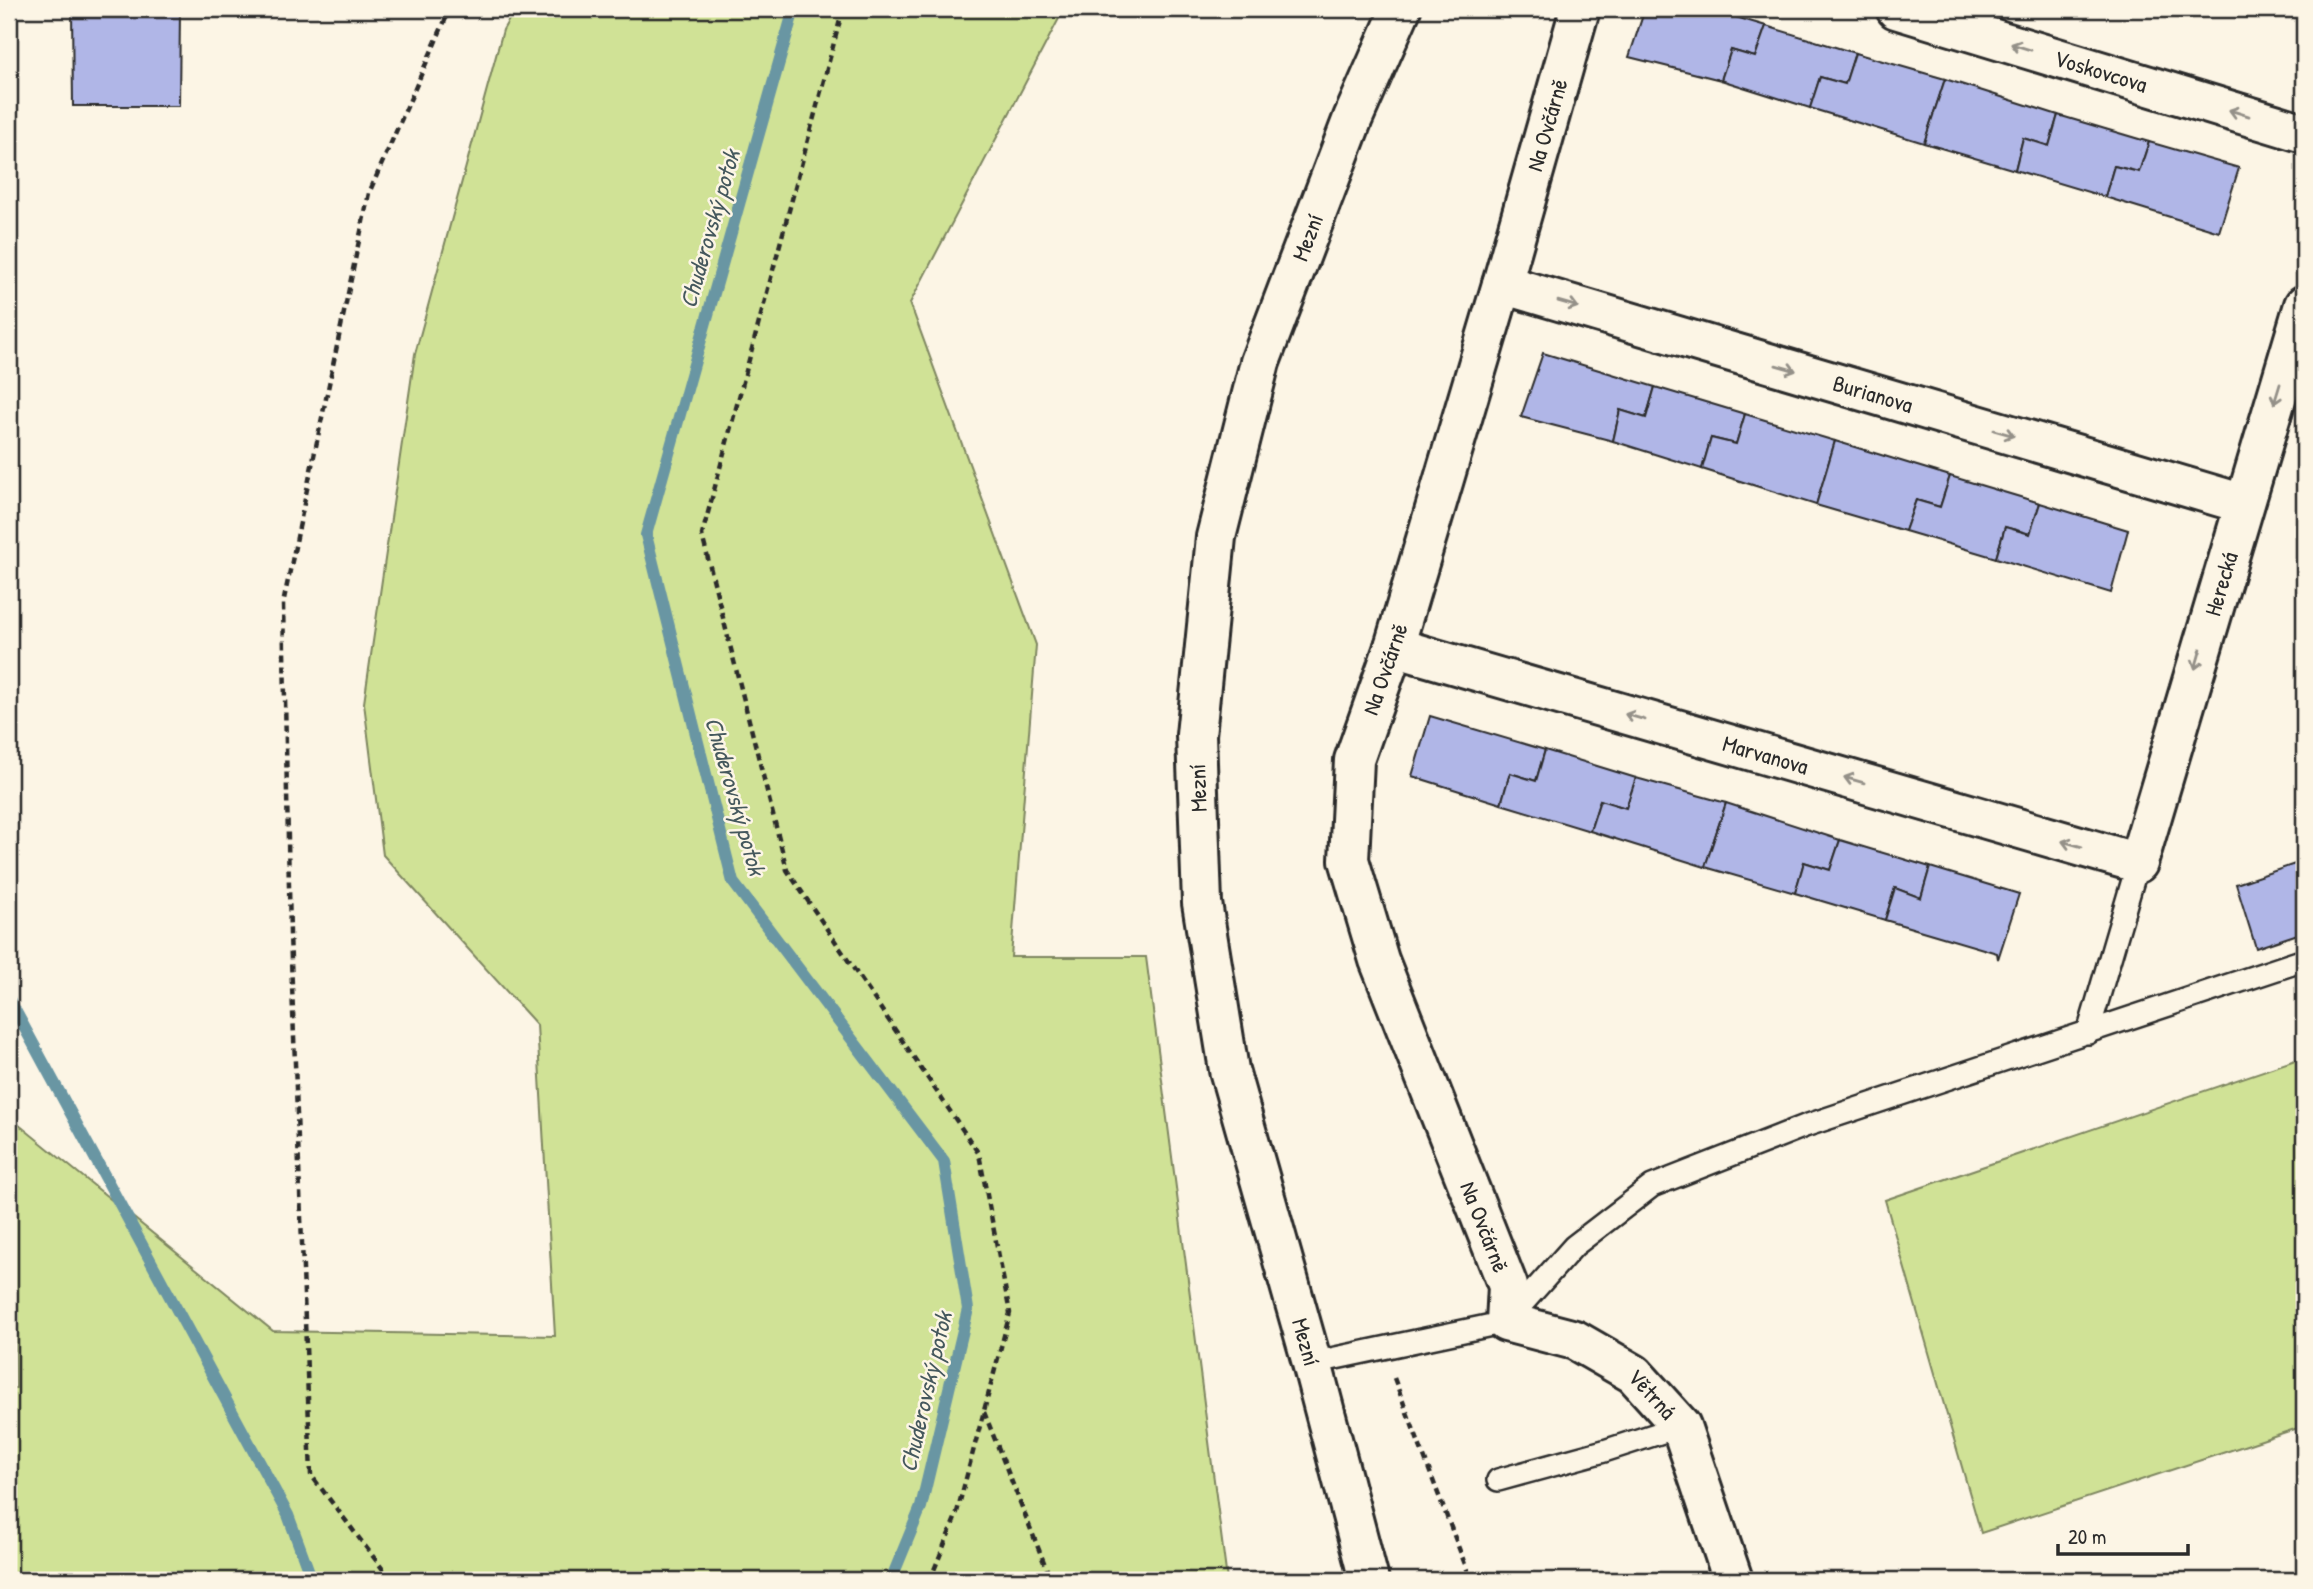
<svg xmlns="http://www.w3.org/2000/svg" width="2313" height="1589" font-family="'Patrick Hand',sans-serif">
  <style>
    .green { fill: #d0e296; stroke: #7e8660; stroke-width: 2 }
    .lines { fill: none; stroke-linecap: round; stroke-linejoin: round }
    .stream { stroke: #6996a3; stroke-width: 12 }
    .building { fill: #b0b6e7; stroke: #2b2b2b; stroke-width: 2 }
    .service-casing { stroke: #2b2b2b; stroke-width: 26 }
    .minor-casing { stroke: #2b2b2b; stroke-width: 44 }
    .path { stroke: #2b2b2b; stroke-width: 4.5; stroke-dasharray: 7 5; stroke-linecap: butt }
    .service { stroke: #fcf5e5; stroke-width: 21 }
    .minor { stroke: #fcf5e5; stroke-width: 38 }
    .oneway { stroke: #949088 }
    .labels { text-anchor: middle; stroke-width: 5; stroke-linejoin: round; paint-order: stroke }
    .street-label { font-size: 23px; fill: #2b2b2b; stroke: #fcf5e5 }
    .water-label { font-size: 24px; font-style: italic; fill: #45585d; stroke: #fcf5e5 }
  </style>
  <rect width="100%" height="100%" fill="#fcf5e5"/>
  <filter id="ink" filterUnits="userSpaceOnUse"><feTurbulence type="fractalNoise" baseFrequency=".0143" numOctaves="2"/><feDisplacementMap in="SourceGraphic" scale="14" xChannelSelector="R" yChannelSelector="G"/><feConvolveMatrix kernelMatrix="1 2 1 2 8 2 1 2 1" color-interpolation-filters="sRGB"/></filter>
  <g filter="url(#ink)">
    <g class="green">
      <polygon points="515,9 1064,9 910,303 1036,645 1011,957 1146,957 1227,1580 9,1580 9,1388 16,1388 13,1120 273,1331 555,1336 537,1025 383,855 364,703 415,354 503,30"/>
      <polygon points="2304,1057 2304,1426 1981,1533 1885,1200"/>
    </g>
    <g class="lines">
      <g class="stream">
        <polyline points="794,9 646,535 733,882 944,1161 968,1309 921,1507 891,1580"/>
        <polyline points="9,999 288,1515 312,1580"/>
      </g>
    </g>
    <g class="building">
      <polygon points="72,9 180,9 179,106 73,106"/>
      <polygon points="1645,9 1709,9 1766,26 1755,57 1731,50 1721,80 1629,57"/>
      <polygon points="1766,26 1855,53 1845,84 1820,77 1810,108 1721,80 1731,50 1755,57"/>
      <polygon points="1855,53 1945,79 1924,143 1810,108 1820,77 1845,84"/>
      <polygon points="1945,79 2058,115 2049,146 2023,138 2015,170 1924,143"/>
      <polygon points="2058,115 2149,142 2139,172 2114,166 2105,197 2015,170 2023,138 2049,146"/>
      <polygon points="2149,142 2239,168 2219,232 2105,197 2114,166 2139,172"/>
      <polygon points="1543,353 1655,387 1646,418 1620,410 1613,441 1521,417"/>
      <polygon points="1655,387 1745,414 1736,444 1711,438 1702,469 1613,441 1620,410 1646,418"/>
      <polygon points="1745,414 1835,441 1816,505 1702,469 1711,438 1736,444"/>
      <polygon points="1835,441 1950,476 1940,507 1916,500 1905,531 1816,505"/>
      <polygon points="1950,476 2040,503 2030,534 2005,527 1996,558 1905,531 1916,500 1940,507"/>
      <polygon points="2040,503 2128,530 2111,593 1996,558 2005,527 2030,534"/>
      <polygon points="2304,528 2304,548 2298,530"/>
      <polygon points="1430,716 1545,750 1536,781 1510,773 1501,804 1412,776"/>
      <polygon points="1545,750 1636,778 1626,808 1600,800 1590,831 1501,804 1510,773 1536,781"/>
      <polygon points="1636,778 1726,803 1705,867 1590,831 1600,800 1626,808"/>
      <polygon points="1726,803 1840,840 1830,870 1804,862 1795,893 1705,867"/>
      <polygon points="1840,840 1930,867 1921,898 1895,888 1885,920 1795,893 1804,862 1830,870"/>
      <polygon points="2304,861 2304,932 2256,948 2236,884"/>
      <polygon points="1930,867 2019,894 1998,959 1997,953 1885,920 1895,888 1921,898"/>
    </g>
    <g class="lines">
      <defs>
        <g id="service">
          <polyline points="2088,1033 2138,863"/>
          <polyline points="1312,1363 1506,1322 1574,1246 1652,1186 1805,1126 2304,960"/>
          <polyline points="1498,1480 1604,1451 1681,1426"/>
        </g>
        <g id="minor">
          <path id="s1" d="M1580 9 1502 284 1394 647 1354 760 1349 860 1379 960 1508 1286 1506 1322 1575 1340 1634 1374 1681 1426 1733 1580"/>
          <path id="s2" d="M1896 9 2304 133"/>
          <path id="s3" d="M1502 284 2244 504"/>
          <path id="s4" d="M1394 647 2138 863 2304 305"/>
          <path id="s5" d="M1369 1580 1312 1363 1229 1070 1202 903 1196 735 1216 537 1260 362 1353 118 1401 9"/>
        </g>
      </defs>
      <use href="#service" class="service-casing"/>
      <use href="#minor" class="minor-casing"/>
      <g class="path">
        <polyline points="843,9 702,535 787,870 979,1154 1010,1313 956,1516 930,1580"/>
        <polyline points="1394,1378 1471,1580"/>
        <polyline points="984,1412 1051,1580"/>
        <polyline points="391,1580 311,1475 290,934 283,604 369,193 450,9"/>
      </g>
      <use href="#service" class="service"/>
      <use href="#minor" class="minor"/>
    </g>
    <defs><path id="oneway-shaft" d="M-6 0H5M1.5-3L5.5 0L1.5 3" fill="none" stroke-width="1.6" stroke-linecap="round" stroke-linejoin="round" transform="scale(1.75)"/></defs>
    <g class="oneway">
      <use href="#oneway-shaft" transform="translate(2021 47) rotate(-163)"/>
      <use href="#oneway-shaft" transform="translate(2239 113) rotate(-163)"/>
      <use href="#oneway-shaft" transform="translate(1568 304) rotate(16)"/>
      <use href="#oneway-shaft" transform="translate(1786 368) rotate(16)"/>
      <use href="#oneway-shaft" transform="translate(2277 394) rotate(107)"/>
      <use href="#oneway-shaft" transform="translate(2004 433) rotate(16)"/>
      <use href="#oneway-shaft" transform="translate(2198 659) rotate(106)"/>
      <use href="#oneway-shaft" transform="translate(1635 717) rotate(-164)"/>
      <use href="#oneway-shaft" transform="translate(1854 780) rotate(-164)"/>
      <use href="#oneway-shaft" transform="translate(2072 844) rotate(-164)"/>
    </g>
  </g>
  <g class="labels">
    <g class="street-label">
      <text dy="8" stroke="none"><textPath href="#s2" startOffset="214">Voskovcova</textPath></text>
      <text transform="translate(1547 125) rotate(-74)" y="8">Na Ovčárně</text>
      <text dy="8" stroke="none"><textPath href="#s5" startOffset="1379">Mezní</textPath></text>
      <text dy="8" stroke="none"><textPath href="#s3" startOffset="387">Burianova</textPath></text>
      <text dy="8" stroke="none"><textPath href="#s4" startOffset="1066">Herecká</textPath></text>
      <text transform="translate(1385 669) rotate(-71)" y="8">Na Ovčárně</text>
      <text dy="8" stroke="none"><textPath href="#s4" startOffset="387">Marvanova</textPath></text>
      <text transform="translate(1198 788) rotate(-92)" y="8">Mezní</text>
      <text dy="8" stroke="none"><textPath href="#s1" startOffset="1276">Na Ovčárně</textPath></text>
      <text transform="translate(1306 1342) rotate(74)" y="8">Mezní</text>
      <text dy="8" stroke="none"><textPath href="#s1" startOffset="1542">Větrná</textPath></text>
    </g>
    <g class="water-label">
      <text transform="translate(710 229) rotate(-74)" y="8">Chuderovský potok</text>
      <text transform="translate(735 796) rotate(74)" y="8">Chuderovský potok</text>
      <text transform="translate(926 1392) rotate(-77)" y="8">Chuderovský potok</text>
    </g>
  </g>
  <rect width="2313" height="1589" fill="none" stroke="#fcf5e5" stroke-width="35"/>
  <rect x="18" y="18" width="2278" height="1554" fill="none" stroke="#2b2b2b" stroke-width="2.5" filter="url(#ink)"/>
  <path d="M2058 1544v10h130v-10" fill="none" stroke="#2b2b2b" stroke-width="3.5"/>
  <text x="2068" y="1544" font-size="21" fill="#2b2b2b" stroke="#fcf5e5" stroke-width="5" paint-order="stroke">20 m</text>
</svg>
